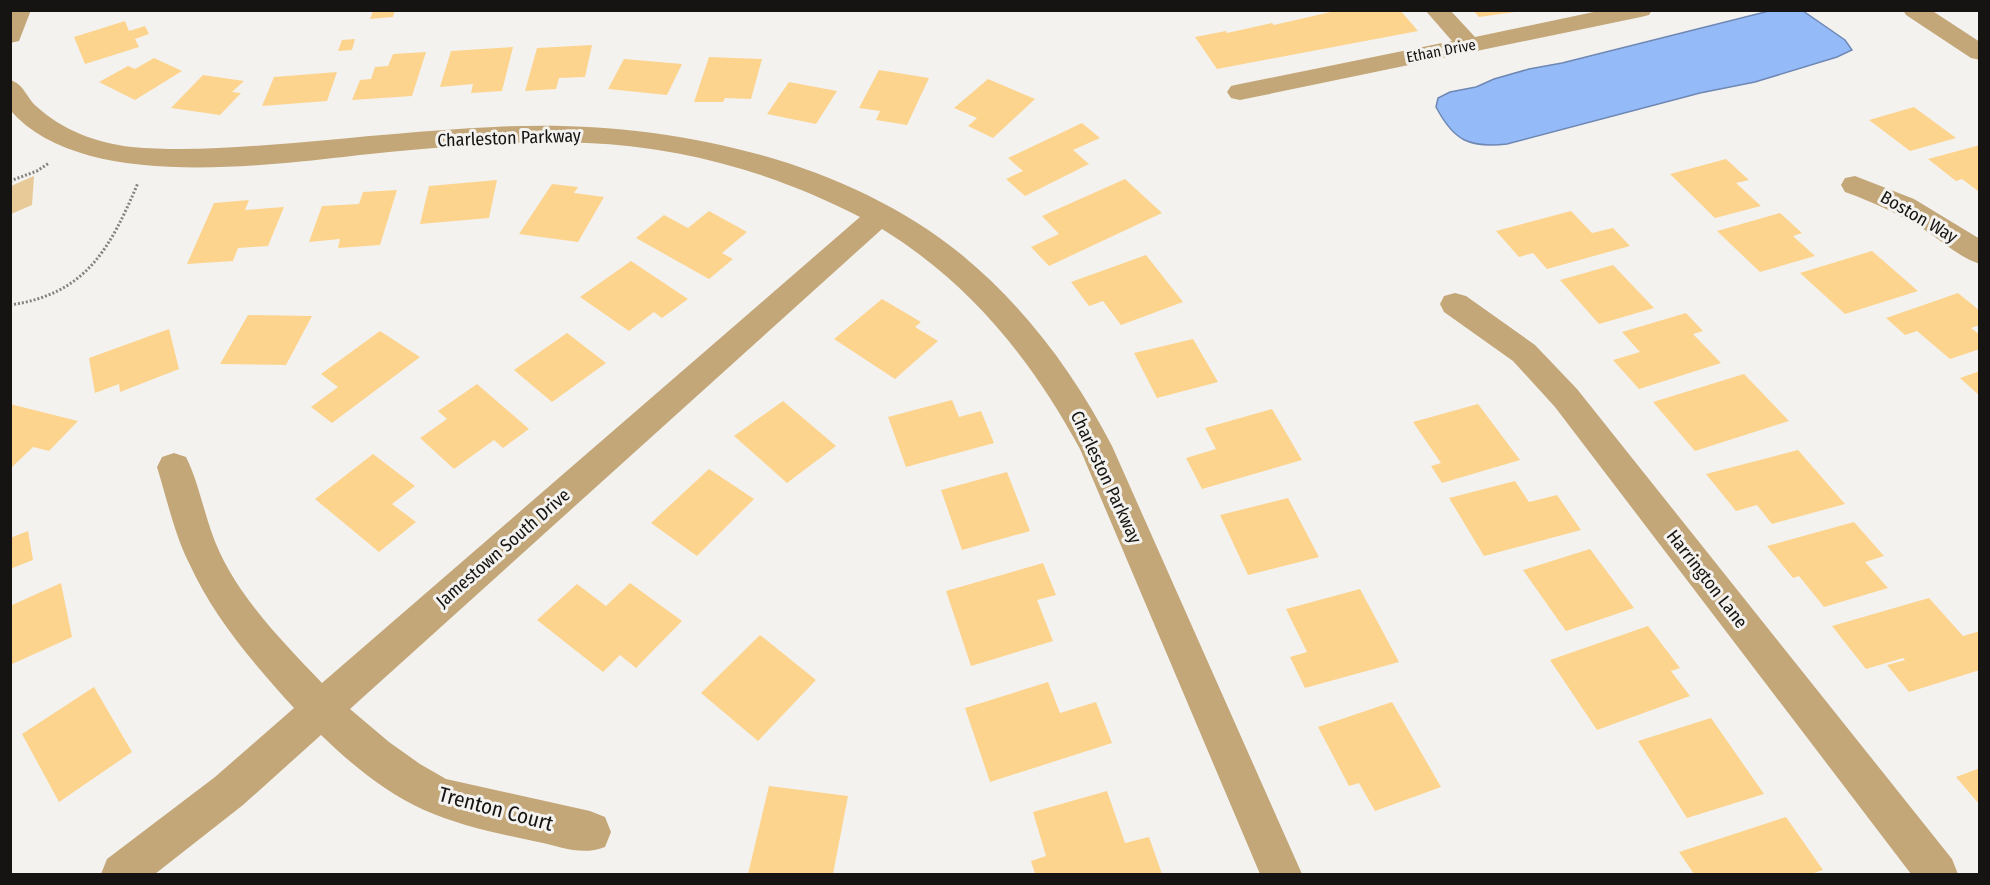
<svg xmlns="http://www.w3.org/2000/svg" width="1990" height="885" font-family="'Fira Sans Condensed',sans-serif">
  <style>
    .green { fill: #e7ca97 }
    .water { fill: #94baf8; stroke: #6e88b3; stroke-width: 1.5 }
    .building { fill: #fcd48e }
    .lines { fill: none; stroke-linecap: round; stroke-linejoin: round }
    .path { stroke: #848381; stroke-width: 3; stroke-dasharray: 2 2; stroke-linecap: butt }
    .minor { fill: #c3a778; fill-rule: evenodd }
    .labels { text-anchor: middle; stroke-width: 6; stroke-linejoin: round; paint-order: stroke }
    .far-street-label { font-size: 15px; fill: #151413; stroke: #f4f2ef }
    .street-label { font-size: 18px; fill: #151413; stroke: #f4f2ef }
    .near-street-label { font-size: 21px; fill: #151413; stroke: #f4f2ef }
  </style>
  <rect width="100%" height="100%" fill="#f4f2ef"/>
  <polygon class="green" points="34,176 32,205 11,214 11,186"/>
  <path class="water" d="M1769 11H1803L1845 40 1852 50 1837 57 1755 82 1700 93 1507 144C1469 148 1454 141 1436 107L1438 98 1450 92 1476 87 1494 79 1529 69 1562 63Z"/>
  <g class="building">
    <polygon points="395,10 393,17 370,19 373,11"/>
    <polygon points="1339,10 1400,10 1418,31 1217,69 1195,37 1226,31 1227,33 1272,23 1274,25"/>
    <polygon points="1473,10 1515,10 1515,12 1479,17"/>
    <polygon points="125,21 129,31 145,26 149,34 135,39 139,47 85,64 74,37"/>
    <polygon points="355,39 352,50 338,51 342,40"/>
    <polygon points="592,45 585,77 559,78 556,89 525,91 537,48"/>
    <polygon points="513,47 502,91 471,93 473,84 440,87 451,51"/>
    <polygon points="426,52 412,96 352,100 360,80 371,79 375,67 388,66 393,54"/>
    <polygon points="709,57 762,59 751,99 725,98 723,102 694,102"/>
    <polygon points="154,58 182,71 135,100 99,82 128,66 135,69"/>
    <polygon points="624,59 682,64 667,95 608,89"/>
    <polygon points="879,70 929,78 907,125 876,120 880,111 859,108"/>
    <polygon points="337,72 327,101 262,106 274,77"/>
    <polygon points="203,75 244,81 232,92 241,93 220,115 171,108"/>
    <polygon points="988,79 1035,99 993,138 968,126 977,118 954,108"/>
    <polygon points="789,82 837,91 816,124 767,114"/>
    <polygon points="1914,107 1956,138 1910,151 1869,120"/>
    <polygon points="1082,123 1100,138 1073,150 1089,164 1025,196 1006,179 1023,171 1008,158"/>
    <polygon points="1980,145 1978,191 1962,179 1956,181 1928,159"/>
    <polygon points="1726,159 1749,180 1736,183 1761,206 1715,218 1670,174"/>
    <polygon points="1125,179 1162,213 1049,266 1031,247 1059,234 1042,216"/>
    <polygon points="497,180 489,218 420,224 429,186"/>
    <polygon points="552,184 578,187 574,193 604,197 578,242 519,234"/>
    <polygon points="397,190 380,245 338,248 340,239 309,242 322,206 359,204 363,192"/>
    <polygon points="249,200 245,210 284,207 268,246 238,248 233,261 187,264 214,203"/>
    <polygon points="709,211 747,232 722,253 733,259 709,279 636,238 664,215 688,228"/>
    <polygon points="1571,211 1592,233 1613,228 1630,246 1547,269 1533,253 1519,257 1496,231"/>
    <polygon points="1780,213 1802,233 1793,236 1815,256 1760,272 1717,231"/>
    <polygon points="1872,251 1918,291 1845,314 1800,273"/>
    <polygon points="1146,255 1183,302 1121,325 1103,301 1089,306 1071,282"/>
    <polygon points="631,261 688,299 662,318 654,312 629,331 580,297"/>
    <polygon points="1613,265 1654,308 1599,324 1560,280"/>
    <polygon points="1958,293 1980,311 1980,325 1971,328 1980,335 1980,349 1950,359 1917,331 1905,335 1886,318"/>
    <polygon points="882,299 921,322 915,327 938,341 895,379 834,339"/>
    <polygon points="1686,313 1703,331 1693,334 1721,363 1639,389 1613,360 1640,352 1622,332"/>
    <polygon points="248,315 312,316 286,365 220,364"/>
    <polygon points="169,329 179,369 120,392 119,384 95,393 89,358"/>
    <polygon points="380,331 420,357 332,423 311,407 338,387 321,374"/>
    <polygon points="567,333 606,363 552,402 514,370"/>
    <polygon points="1193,339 1218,382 1157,398 1134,353"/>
    <polygon points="1980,371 1980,396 1960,378"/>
    <polygon points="1744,374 1789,421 1695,451 1653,402"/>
    <polygon points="477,384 529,429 503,448 494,440 454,469 420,438 447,419 438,411"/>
    <polygon points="952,400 959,417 981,411 994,443 906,467 888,417"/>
    <polygon points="783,401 836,446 787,483 734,436"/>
    <polygon points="10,404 78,421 49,451 33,447 10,469"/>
    <polygon points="1478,404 1520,460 1442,483 1431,466 1441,463 1413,422"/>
    <polygon points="1272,409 1302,460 1202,489 1186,458 1216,449 1205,428"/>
    <polygon points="1798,450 1845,504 1772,524 1757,505 1736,511 1706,474"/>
    <polygon points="373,454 415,486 392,504 416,522 379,552 315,499"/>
    <polygon points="709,469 754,499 697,556 651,523"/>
    <polygon points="1007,472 1030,531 962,550 941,490"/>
    <polygon points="1515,481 1529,502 1557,495 1581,530 1484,556 1449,498"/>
    <polygon points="1288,498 1319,557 1248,575 1220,515"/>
    <polygon points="1854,522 1884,556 1865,562 1888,588 1824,607 1799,576 1793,578 1767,546"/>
    <polygon points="28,531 33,560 10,569 10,538"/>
    <polygon points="1590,549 1634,608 1566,631 1523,570"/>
    <polygon points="1043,563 1056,595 1037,600 1053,641 971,666 946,591"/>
    <polygon points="61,583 72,637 10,665 10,606"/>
    <polygon points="630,583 682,621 636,668 620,655 603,672 537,620 577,584 606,606"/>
    <polygon points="1360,589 1399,662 1305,688 1290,657 1307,652 1286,609"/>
    <polygon points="1929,598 1963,636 1980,631 1980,670 1909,692 1887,665 1905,660 1903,658 1866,669 1832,626"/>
    <polygon points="1648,626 1680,668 1671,671 1690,696 1597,730 1550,660"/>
    <polygon points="760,635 816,680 758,741 701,693"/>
    <polygon points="1048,682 1060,713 1096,702 1112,743 990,782 965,708"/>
    <polygon points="94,687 132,752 59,802 22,734"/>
    <polygon points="1392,702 1441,787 1375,811 1359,783 1349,786 1318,727"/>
    <polygon points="1711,718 1764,794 1687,818 1638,741"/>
    <polygon points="1980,768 1980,805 1956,777"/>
    <polygon points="769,786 848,796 833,874 748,874"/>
    <polygon points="1107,791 1125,843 1149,837 1162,874 1035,874 1031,861 1046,856 1033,812"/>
    <polygon points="1786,817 1823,870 1811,874 1694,874 1679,852"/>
  </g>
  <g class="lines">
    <g class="path">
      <polyline points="10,181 37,171 49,163"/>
      <path d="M10 305C87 294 110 248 138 183"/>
    </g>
    <g class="minor">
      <polygon points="10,10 31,10 19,41 10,43"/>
      <polygon points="1425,10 1450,10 1475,37 1603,10 1652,10 1649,15 1641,17 1240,100 1231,98 1227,92 1231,86 1240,84 1452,41"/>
      <polygon points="1903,10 1931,10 1980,42 1980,60 1971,58 1906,15"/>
      <path d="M10 80C24 84 26 97 36 106 62 130 96 143 132 147 186 152 240 147 294 143 361 137 428 130 494 127 651 118 837 153 962 255 1025 307 1075 374 1112 446L1302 874H1260L1080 449C1031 359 970 283 882 229L350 709 389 742 420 764 446 779 590 811 605 817 611 832 605 847C582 856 562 847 538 842 500 834 460 826 424 810 386 793 351 764 321 735L243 805 155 874H101L107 859 215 777 294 708C254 664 214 618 189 563 174 533 167 499 157 467L162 457 174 453 186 457C201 487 205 522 220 553 243 602 285 644 322 683L860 217C775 173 683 147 587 143 521 140 455 146 389 152 286 162 85 197 10 110Z"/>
      <path d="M1855 176 1914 199 1975 236 1980 239V264C1960 258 1942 241 1925 230 1899 214 1873 202 1845 192L1841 185 1845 178Z"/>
      <polygon points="1455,293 1466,296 1535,345 1577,389 1952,859 1958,874 1911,874 1555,407 1513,361 1444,312 1440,304 1444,296"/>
    </g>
  </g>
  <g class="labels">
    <g class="far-street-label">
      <text transform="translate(1441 51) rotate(-11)" y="5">Ethan Drive</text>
    </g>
    <g class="street-label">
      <text transform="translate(509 138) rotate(-2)" y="6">Charleston Parkway</text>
      <text transform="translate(1919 217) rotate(30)" y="6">Boston Way</text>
      <text transform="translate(1106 477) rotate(65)" y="6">Charleston Parkway</text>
      <text transform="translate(503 548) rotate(-41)" y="6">Jamestown South Drive</text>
      <text transform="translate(1707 579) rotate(52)" y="6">Harrington Lane</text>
    </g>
    <g class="near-street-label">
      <text transform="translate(496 809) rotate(15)" y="7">Trenton Court</text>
    </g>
  </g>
  <rect width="1990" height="885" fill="none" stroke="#151413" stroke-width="24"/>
</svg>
